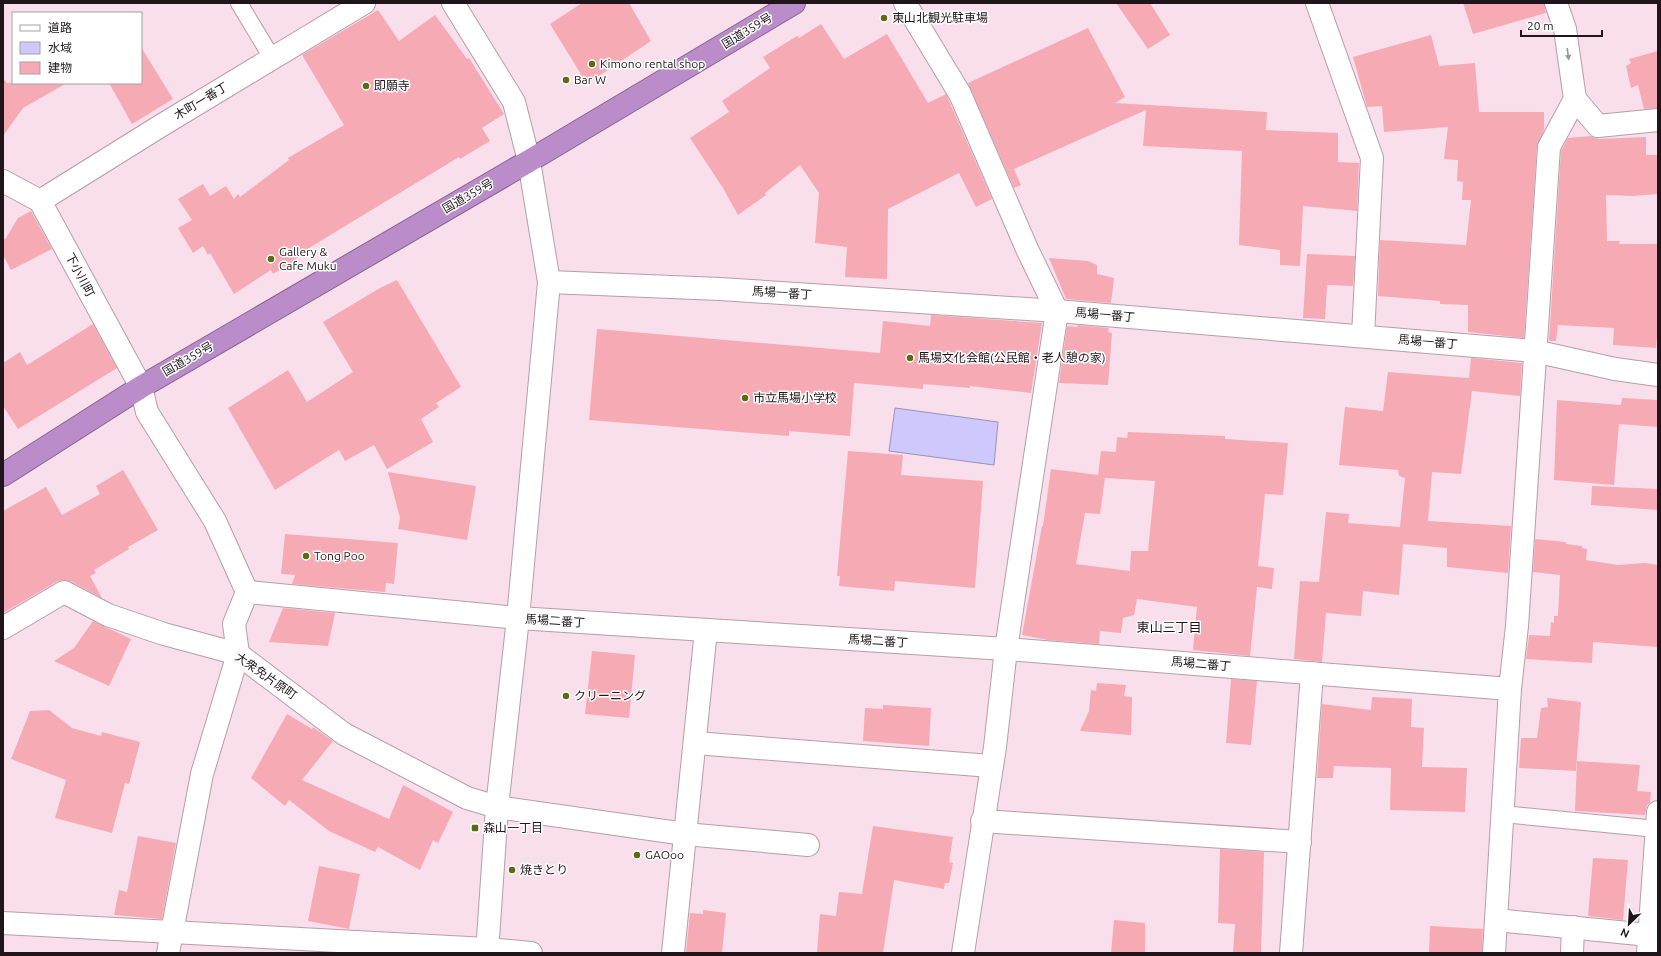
<svg xmlns="http://www.w3.org/2000/svg" width="1661" height="956" font-family="Ubuntu,'Noto Sans JP',sans-serif">
  <style>
    .water { fill: #cfc8fc; stroke: #9a92b8 }
    .building { fill: #f6aab3; fill-rule: evenodd }
    .lines { fill: none; stroke-linecap: round; stroke-linejoin: round }
    .lane-casing { stroke: #b79dab; stroke-width: 18 }
    .street-casing { stroke: #b79dab; stroke-width: 24 }
    .secondary-casing { stroke: #b79dab; stroke-width: 24 }
    .highway-casing { stroke: #84628c; stroke-width: 24 }
    .lane { stroke: #fff; stroke-width: 16 }
    .street { stroke: #fff; stroke-width: 22 }
    .secondary { stroke: #fff; stroke-width: 22 }
    .highway { stroke: #ba8cca; stroke-width: 22 }
    .oneway { fill: #9a9698 }
    .poi-dot { fill: #5d6a11; stroke: #fff; stroke-width: 1.5 }
    .labels { text-anchor: middle; stroke-width: 3; stroke-linejoin: round; paint-order: stroke }
    .poi-label { font-size: 12px; fill: #1f151a; stroke: #fff; text-anchor: start }
    .street-label { font-size: 12px; fill: #1f151a; stroke: #fff }
    .neighbourhood-label { font-size: 13px; fill: #1f151a; stroke: #fff }
  </style>
  <rect width="100%" height="100%" fill="#f9deec"/>
  <polygon class="water" points="895,408 998,422 994,465 889,451"/>
  <g class="building">
    <polygon points="582,3 629,3 651,41 587,84 550,24"/>
    <polygon points="1116,3 1150,3 1170,35 1148,49"/>
    <polygon points="1463,3 1544,3 1546,13 1473,34"/>
    <polygon points="378,10 399,41 435,15 467,59 469,58 504,114 482,128 490,141 460,159 459,157 304,251 305,253 273,274 271,270 234,294 210,253 208,255 203,246 193,253 178,228 192,220 178,199 203,184 210,196 226,186 234,199 238,194 240,197 289,160 288,158 344,125 302,55"/>
    <polygon points="821,24 844,59 887,34 928,103 946,94 992,199 976,207 959,173 888,209 887,279 845,277 847,247 815,243 819,193 800,165 765,193 766,195 738,215 723,188 690,138 729,112 722,101 770,68 763,57 797,36 799,38"/>
    <polygon points="1088,28 1125,97 1115,103 1267,112 1266,130 1338,133 1338,162 1359,163 1357,211 1303,206 1300,266 1280,265 1280,250 1239,245 1242,151 1143,146 1146,110 1014,169 1021,185 1014,188 968,83"/>
    <polygon points="1431,35 1439,66 1475,63 1479,112 1544,112 1544,130 1537,146 1524,338 1468,332 1468,305 1440,304 1440,301 1378,296 1380,240 1466,245 1471,200 1462,200 1463,182 1457,181 1458,160 1444,159 1448,127 1384,132 1382,106 1367,107 1353,57"/>
    <polygon points="141,47 173,99 132,124 109,83 141,83"/>
    <polygon points="1658,51 1658,108 1644,109 1638,85 1631,88 1626,66 1631,63 1629,59"/>
    <polygon points="3,78 7,83 67,83 23,108 3,136"/>
    <polygon points="1591,136 1599,139 1646,137 1646,155 1658,155 1658,194 1633,196 1606,195 1607,241 1620,241 1619,244 1658,244 1658,324 1656,348 1613,345 1614,328 1558,325 1556,341 1549,341 1561,151 1568,138"/>
    <polygon points="31,211 52,249 11,270 3,255 3,240 6,238 18,218"/>
    <polygon points="1307,254 1355,256 1353,286 1327,285 1325,319 1303,318"/>
    <polygon points="1049,258 1088,261 1097,265 1097,274 1114,278 1111,303 1066,299"/>
    <polygon points="397,280 461,387 436,403 439,407 421,419 433,442 387,469 374,445 345,461 339,450 275,490 228,408 288,370 307,402 353,372 323,322 380,288"/>
    <polygon points="931,315 1042,323 1031,393 970,386 970,388 923,384 923,389 854,383 850,436 789,431 789,436 589,420 597,329 880,353 883,321 930,326"/>
    <polygon points="93,324 117,368 18,429 3,406 3,363 20,352 27,365"/>
    <polygon points="1077,325 1109,328 1108,332 1112,333 1108,385 1059,383 1067,326 1078,327"/>
    <polygon points="1471,358 1522,363 1520,396 1472,391 1461,474 1432,472 1428,521 1511,526 1508,573 1447,567 1447,548 1403,544 1399,595 1363,591 1361,616 1326,613 1322,662 1294,659 1300,581 1319,582 1326,512 1349,514 1348,523 1400,527 1405,478 1399,476 1398,470 1339,465 1345,407 1383,411 1388,372 1469,378"/>
    <polygon points="1622,398 1658,400 1658,427 1619,424 1614,485 1554,480 1557,400 1621,405 1620,413"/>
    <path d="M1128 432 1225 436V439L1288 443 1283 495 1265 494 1258 566 1274 568 1272 589 1257 587 1250 656 1193 650 1197 607 1137 599 1134 615 1123 618 1121 633 1100 631 1099 644 1048 640 1022 635 1042 526H1043L1051 469 1098 475 1101 451 1116 452 1117 437 1127 438ZM1105 478 1155 481 1148 551H1131L1130 571 1076 564 1085 513 1100 514Z"/>
    <polygon points="848,451 903,455 901,475 983,481 975,588 895,581 894,591 839,586 840,576 837,576"/>
    <polygon points="123,470 158,530 128,547 129,549 94,570 96,573 90,576 102,598 70,581 63,580 58,581 3,613 3,511 46,487 62,515 100,494 96,486"/>
    <polygon points="388,472 476,486 467,540 398,529 400,518"/>
    <polygon points="1592,486 1658,489 1658,510 1591,505"/>
    <polygon points="285,534 398,543 394,584 386,583 385,592 292,584 295,575 281,574"/>
    <polygon points="1535,539 1566,542 1566,544 1582,546 1582,548 1587,549 1586,560 1618,565 1645,563 1658,565 1658,647 1593,642 1592,663 1526,659 1529,635 1550,636 1551,622 1554,623 1554,616 1558,616 1560,575 1533,572"/>
    <polygon points="283,608 335,613 328,646 269,642"/>
    <polygon points="93,621 131,639 109,686 54,661 74,648"/>
    <polygon points="592,651 635,655 629,718 585,714"/>
    <polygon points="1231,679 1257,681 1251,745 1226,743"/>
    <polygon points="1097,683 1126,685 1124,696 1132,697 1131,735 1080,731 1089,711 1091,690 1096,691"/>
    <polygon points="1372,697 1412,699 1411,727 1424,728 1422,767 1467,768 1465,812 1390,810 1391,768 1334,766 1333,778 1317,778 1322,704 1371,710"/>
    <polygon points="1547,698 1581,702 1576,771 1519,768 1521,738 1537,738 1541,708 1548,707"/>
    <polygon points="883,705 931,708 929,746 863,741 865,708 883,709"/>
    <polygon points="49,710 72,728 101,736 102,732 140,742 129,784 125,783 112,833 55,818 66,780 11,759 30,711"/>
    <polygon points="287,714 312,729 313,727 333,741 302,780 389,819 403,785 453,812 438,843 433,840 420,870 378,847 375,852 329,831 289,800 285,806 251,778"/>
    <polygon points="1577,761 1640,765 1637,791 1651,792 1650,803 1647,805 1645,815 1575,811"/>
    <polygon points="873,826 953,837 949,862 953,863 949,883 945,883 944,889 894,880 883,953 817,953 820,914 836,916 839,892 862,894"/>
    <polygon points="138,836 176,843 162,919 114,915 119,890 127,892"/>
    <polygon points="1220,849 1264,852 1261,953 1233,953 1235,924 1218,923"/>
    <polygon points="1593,858 1628,860 1623,920 1588,916"/>
    <polygon points="319,866 360,874 349,929 308,921"/>
    <polygon points="703,910 726,913 722,953 686,953 690,913 703,914"/>
    <polygon points="1114,920 1145,923 1145,953 1111,953"/>
    <polygon points="1430,926 1483,929 1482,953 1429,953"/>
  </g>
  <g class="lines">
    <defs>
      <g id="lane">
        <polyline points="239,3 272,58"/>
        <polyline points="1502,814 1657,829"/>
      </g>
      <g id="street">
        <polyline points="453,3 514,102 529,161"/>
        <polyline points="905,3 960,94 1027,249 1057,311 1006,649 995,747 963,953"/>
        <polyline points="1317,3 1372,158 1363,336"/>
        <polyline points="1556,3 1565,29 1575,99"/>
        <polyline points="1575,99 1598,126 1658,120"/>
        <polyline points="3,181 40,201 141,387 147,412 215,521 247,592 234,624 238,654 202,774 168,953"/>
        <polyline points="40,201 162,125 364,3"/>
        <polyline points="549,282 720,289 1057,311 1534,351 1615,369 1658,375"/>
        <polyline points="247,592 518,618 1006,649 1510,689"/>
        <polyline points="3,628 64,592 108,615 164,634 238,654 344,734 467,798 497,807 685,834 808,845"/>
        <polyline points="695,743 991,766"/>
        <polyline points="982,821 1300,842"/>
        <polyline points="1496,920 1649,935"/>
        <polyline points="3,923 487,949 531,953"/>
        <polyline points="673,953 706,630"/>
        <polyline points="1291,953 1312,673"/>
        <polyline points="1494,953 1510,689 1517,626 1549,147 1575,99"/>
        <polyline points="1572,953 1573,927"/>
        <polyline points="1648,953 1658,812"/>
      </g>
      <polyline id="secondary" points="487,953 497,807 518,618 549,282 529,161"/>
      <polyline id="highway" points="3,475 141,387 529,161 794,3"/>
    </defs>
    <use href="#lane" class="lane-casing"/>
    <use href="#street" class="street-casing"/>
    <use href="#secondary" class="secondary-casing"/>
    <use href="#highway" class="highway-casing"/>
    <use href="#lane" class="lane"/>
    <use href="#street" class="street"/>
    <use href="#secondary" class="secondary"/>
    <use href="#highway" class="highway"/>
  </g>
  <defs><path id="oneway-solid" d="M-6-.8H1V-3.2L6.5 0L1 3.2V.8H-6Z"/></defs>
  <use class="oneway" href="#oneway-solid" transform="translate(1568 54) rotate(82)"/>
  <g class="poi-dot">
    <circle cx="884" cy="18" r="4"/>
    <circle cx="592" cy="64" r="4"/>
    <circle cx="566" cy="80" r="4"/>
    <circle cx="366" cy="86" r="4"/>
    <circle cx="271" cy="259" r="4"/>
    <circle cx="910" cy="358" r="4"/>
    <circle cx="745" cy="398" r="4"/>
    <circle cx="306" cy="556" r="4"/>
    <circle cx="566" cy="696" r="4"/>
    <rect x="471" y="824" width="8" height="8" rx="2"/>
    <circle cx="637" cy="855" r="4"/>
    <circle cx="512" cy="870" r="4"/>
  </g>
  <g class="labels">
    <g class="poi-label">
      <text x="892" y="22">東山北観光駐車場</text>
      <text x="600" y="68">Kimono rental shop</text>
      <text x="574" y="84">Bar W</text>
      <text x="374" y="90">即願寺</text>
      <text x="279" y="256">Gallery &amp;<tspan x="279" dy="14">Cafe Muku</tspan></text>
      <text x="918" y="362">馬場文化会館(公民館・老人憩の家)</text>
      <text x="753" y="402">市立馬場小学校</text>
      <text x="314" y="560">Tong Poo</text>
      <text x="574" y="700">クリーニング</text>
      <text x="483" y="832">森山一丁目</text>
      <text x="645" y="859">GAOoo</text>
      <text x="520" y="874">焼きとり</text>
    </g>
    <g class="street-label">
      <text transform="translate(747 31) rotate(-31)" y="4">国道359号</text>
      <text transform="translate(201 101) rotate(-31)" y="4">木町一番丁</text>
      <text transform="translate(468 196) rotate(-30)" y="4">国道359号</text>
      <text transform="translate(80 275) rotate(62)" y="4">下小川町</text>
      <text transform="translate(782 293) rotate(4)" y="4">馬場一番丁</text>
      <text transform="translate(1105 315) rotate(5)" y="4">馬場一番丁</text>
      <text transform="translate(1428 342) rotate(5)" y="4">馬場一番丁</text>
      <text transform="translate(188 359) rotate(-30)" y="4">国道359号</text>
      <text transform="translate(555 621) rotate(4)" y="4">馬場二番丁</text>
      <text transform="translate(878 641) rotate(4)" y="4">馬場二番丁</text>
      <text transform="translate(1201 664) rotate(5)" y="4">馬場二番丁</text>
      <text transform="translate(266 676) rotate(35)" y="4">大衆免片原町</text>
    </g>
    <g class="neighbourhood-label">
      <text x="1169" y="632">東山三丁目</text>
    </g>
  </g>
  <rect width="1661" height="956" fill="none" stroke="#1f151a" stroke-width="8"/>
  <rect x="12" y="12" width="130" height="72" fill="#ffffff" stroke="#a5a1a3"/>
  <rect x="20" y="25" width="20" height="6" fill="#ffffff" stroke="#a5a1a3"/>
  <text x="48" y="32" font-size="12" fill="#1f151a">道路</text>
  <rect x="20" y="42" width="20" height="12" fill="#cfc8fc" stroke="#a5a1a3"/>
  <text x="48" y="52" font-size="12" fill="#1f151a">水域</text>
  <rect x="20" y="62" width="20" height="12" fill="#f6aab3" stroke="#a5a1a3"/>
  <text x="48" y="72" font-size="12" fill="#1f151a">建物</text>
  <g transform="translate(1629 924) rotate(205)" stroke="#ffffff" stroke-width="3" paint-order="stroke">
  <path d="M0-3L7 15L0 10L-7 15Z" fill="#1f151a"/>
  <text y="-6" font-size="11" font-weight="bold" text-anchor="middle" fill="#1f151a">N</text>
  </g>
  <path d="M1521 30v6h81v-6" fill="none" stroke="#1f151a" stroke-width="2"/>
  <text x="1527" y="30" font-size="12" fill="#1f151a" stroke="#ffffff" stroke-width="3" paint-order="stroke">20 m</text>
</svg>
